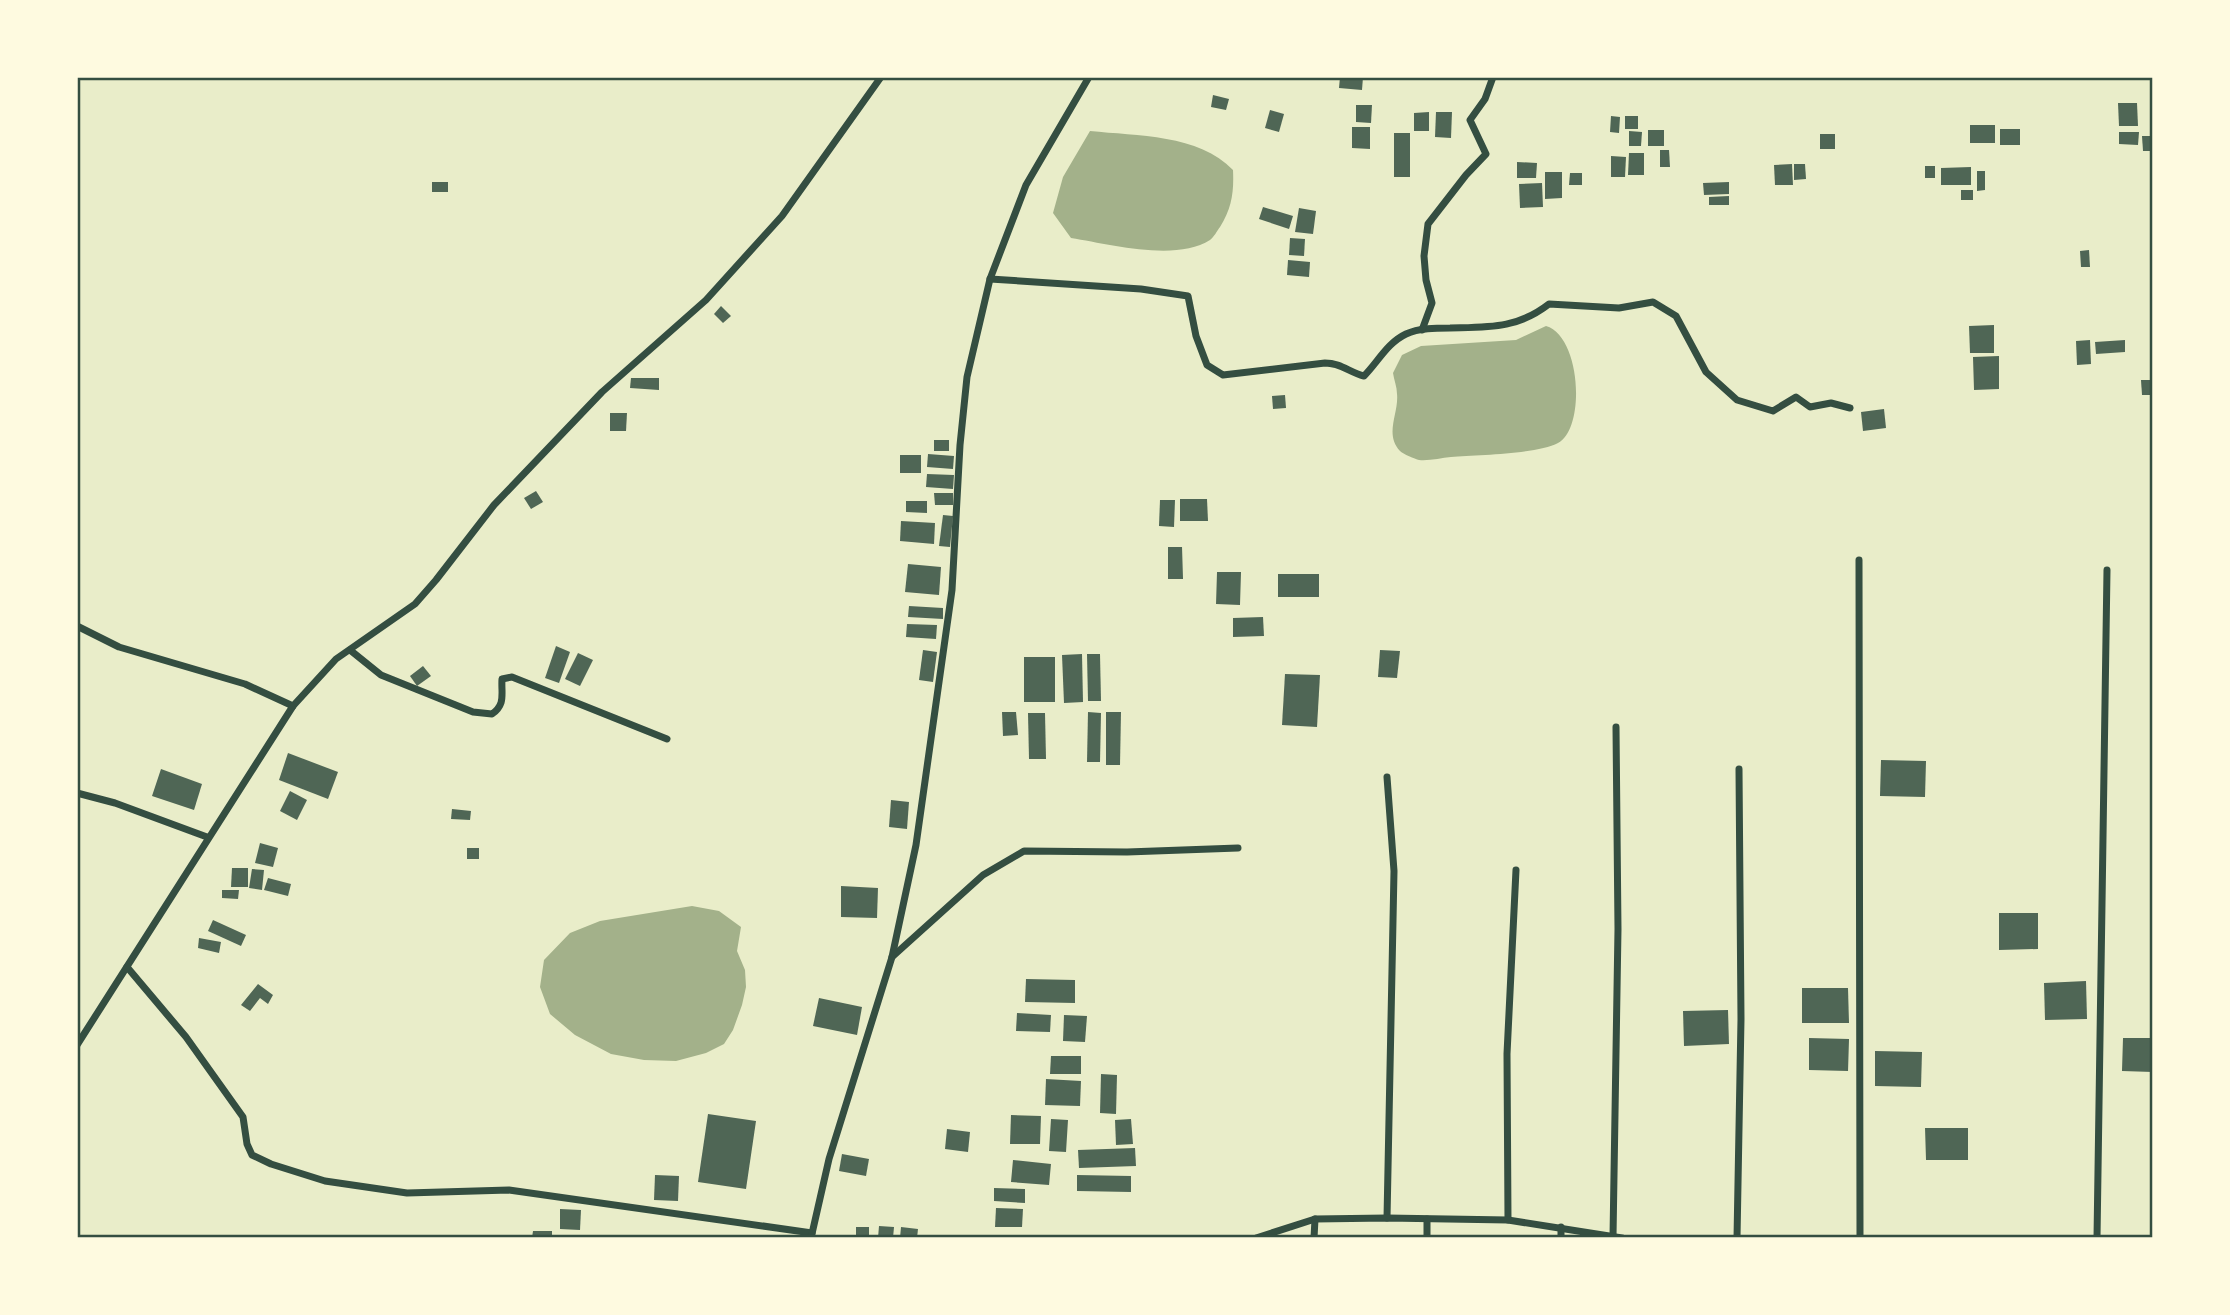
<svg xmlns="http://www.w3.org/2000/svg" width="2230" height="1315" font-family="Signika,sans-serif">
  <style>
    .water { fill: #a3b18a }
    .building { fill: #4f6655 }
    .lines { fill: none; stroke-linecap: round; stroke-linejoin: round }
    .minor { stroke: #344e41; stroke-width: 7 }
    .neatline { fill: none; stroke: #344e41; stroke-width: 2.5 }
  </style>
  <rect width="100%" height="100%" fill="#e9edc9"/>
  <g class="water">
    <path d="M1090 131C1137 136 1199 134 1233 170 1234 192 1232 208 1220 227 1217 231 1214 237 1210 240 1176 262 1109 244 1071 238L1053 213 1063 177Z"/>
    <path d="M1546 326C1581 336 1586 428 1558 443 1537 454 1477 455 1451 457 1441 458 1429 461 1419 460 1415 459 1403 454 1400 451 1384 434 1399 413 1397 394 1397 387 1394 380 1393 373L1402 355 1421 346 1516 340Z"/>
    <polygon points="692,906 719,911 741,927 737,951 745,970 746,987 742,1005 733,1030 724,1044 706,1053 676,1061 644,1060 611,1054 575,1035 550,1014 540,987 544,960 570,933 600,921"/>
  </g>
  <g class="building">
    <polygon points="1340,77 1363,77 1362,90 1339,88"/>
    <polygon points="1213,95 1229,99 1226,110 1211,107"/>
    <polygon points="2118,103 2137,103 2138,126 2119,126"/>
    <polygon points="1356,105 1372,105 1371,123 1356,122"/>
    <polygon points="1270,110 1284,114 1279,132 1265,128"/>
    <polygon points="1429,112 1429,131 1414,131 1414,113"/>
    <polygon points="1436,112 1452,112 1451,138 1435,137"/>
    <polygon points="1611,116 1620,117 1619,133 1610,132"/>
    <rect x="1625" y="116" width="13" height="13"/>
    <rect x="1970" y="125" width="25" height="18"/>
    <polygon points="1352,127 1370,127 1370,149 1352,148"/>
    <rect x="2000" y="129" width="20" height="16"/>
    <rect x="1648" y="130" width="16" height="16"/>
    <polygon points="1629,131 1642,132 1641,146 1629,146"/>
    <polygon points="2119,132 2139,132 2138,145 2119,144"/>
    <rect x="1394" y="133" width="16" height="44"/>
    <rect x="1820" y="134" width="15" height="15"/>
    <polygon points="2142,136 2153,136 2153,151 2143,151"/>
    <polygon points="1660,150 1669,150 1670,167 1660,167"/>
    <polygon points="1629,153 1644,153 1644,175 1628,175"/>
    <polygon points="1611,156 1626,157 1625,177 1611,177"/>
    <polygon points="1517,162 1537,163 1536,178 1517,178"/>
    <polygon points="1792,164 1793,185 1775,185 1774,165"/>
    <polygon points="1794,164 1805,164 1806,179 1794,180"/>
    <rect x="1925" y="166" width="10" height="12"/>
    <polygon points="1971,167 1971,185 1941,185 1941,168"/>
    <polygon points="1977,171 1985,171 1985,190 1977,191"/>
    <polygon points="1545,172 1562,172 1562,198 1545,199"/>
    <polygon points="1570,173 1582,173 1582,185 1569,185"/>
    <rect x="432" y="182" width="16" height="10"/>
    <polygon points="1729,182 1729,194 1704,195 1703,183"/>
    <polygon points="1542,183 1543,207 1520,208 1519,184"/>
    <rect x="1961" y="190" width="12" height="10"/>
    <polygon points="1729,196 1729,205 1709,205 1709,197"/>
    <polygon points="1263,207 1293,216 1289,229 1259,219"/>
    <polygon points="1299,208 1316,211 1313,234 1295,232"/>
    <polygon points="1290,238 1305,239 1304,256 1289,255"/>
    <polygon points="2089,250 2090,267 2081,267 2080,251"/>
    <polygon points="1288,260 1310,262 1309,277 1287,275"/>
    <polygon points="721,306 731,316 723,323 714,314"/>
    <polygon points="1994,325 1994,353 1970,353 1969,326"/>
    <polygon points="2090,340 2091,364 2077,365 2076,341"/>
    <polygon points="2125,340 2125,352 2096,354 2095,342"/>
    <polygon points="1999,356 1999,389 1974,390 1973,357"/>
    <polygon points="631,378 659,378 659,390 630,388"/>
    <polygon points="2141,380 2153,380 2153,395 2142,395"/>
    <polygon points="1285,395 1286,408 1273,409 1272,396"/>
    <polygon points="1884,409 1886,428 1863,431 1861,412"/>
    <polygon points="610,413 627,413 626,431 610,431"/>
    <rect x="934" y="440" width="15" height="11"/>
    <polygon points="928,454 954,456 953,469 927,467"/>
    <rect x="900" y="455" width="21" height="18"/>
    <polygon points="927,474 954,475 953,489 926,487"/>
    <polygon points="536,491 543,502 531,509 524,498"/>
    <polygon points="934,493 953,493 953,505 935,505"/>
    <polygon points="1180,499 1207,499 1208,521 1180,521"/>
    <polygon points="1160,500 1175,500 1174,527 1159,526"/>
    <polygon points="906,501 927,501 927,513 906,512"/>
    <polygon points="943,515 953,516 950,547 939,546"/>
    <polygon points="901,521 935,523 934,544 900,541"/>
    <polygon points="1168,547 1182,547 1183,579 1168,579"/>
    <polygon points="908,564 941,567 939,595 905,592"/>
    <polygon points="1217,572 1241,572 1240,605 1216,604"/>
    <rect x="1278" y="574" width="41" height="23"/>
    <polygon points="909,606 943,608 943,619 908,617"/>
    <polygon points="1263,617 1264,636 1233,637 1233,618"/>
    <polygon points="907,624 937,625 936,639 906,637"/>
    <polygon points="556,646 570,652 559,683 545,678"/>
    <polygon points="923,650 937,652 933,682 919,680"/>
    <polygon points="1380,650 1400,651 1397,678 1378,677"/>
    <polygon points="578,653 593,660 580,686 565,679"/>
    <polygon points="1082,654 1083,702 1064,703 1062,655"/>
    <polygon points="1087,654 1100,654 1101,701 1088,701"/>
    <rect x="1024" y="657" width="31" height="45"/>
    <polygon points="423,666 431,676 417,686 410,676"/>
    <polygon points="1285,674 1320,675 1317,727 1282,725"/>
    <polygon points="1002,712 1016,712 1018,735 1003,736"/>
    <polygon points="1088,712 1101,713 1100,762 1087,762"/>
    <polygon points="1106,712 1121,712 1120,765 1106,765"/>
    <polygon points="1028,713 1045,713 1046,759 1029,759"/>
    <polygon points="288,753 338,772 328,799 279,780"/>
    <polygon points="1881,760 1926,761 1925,797 1880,796"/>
    <polygon points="161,769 202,784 194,810 152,796"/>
    <polygon points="290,791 307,800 297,820 280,811"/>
    <polygon points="891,800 909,802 907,829 889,827"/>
    <polygon points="452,809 471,811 470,820 451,819"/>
    <polygon points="260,843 278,848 273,867 255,863"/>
    <rect x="467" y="848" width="12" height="11"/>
    <polygon points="232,868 248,868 248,887 231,887"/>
    <polygon points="252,869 264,870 262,890 249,888"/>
    <polygon points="268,878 291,884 288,896 264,890"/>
    <polygon points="841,886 878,888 877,918 841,917"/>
    <polygon points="222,890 239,890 238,899 222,898"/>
    <polygon points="1999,913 2038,913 2038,949 1999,950"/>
    <polygon points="213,920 246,935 241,946 208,931"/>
    <polygon points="199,938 221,942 219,953 198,948"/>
    <polygon points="1026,979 1075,980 1075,1003 1025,1002"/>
    <polygon points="2086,981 2087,1019 2045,1020 2044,983"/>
    <polygon points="258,984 273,995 268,1004 260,998 250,1011 241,1005"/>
    <polygon points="1802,988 1848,988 1849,1023 1802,1023"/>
    <polygon points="819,998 862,1007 857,1035 813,1026"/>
    <polygon points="1728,1010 1729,1044 1684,1046 1683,1011"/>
    <polygon points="1017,1013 1051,1015 1050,1032 1016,1031"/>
    <polygon points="1064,1015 1087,1016 1085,1042 1063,1041"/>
    <polygon points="1809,1038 1849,1039 1848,1071 1809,1070"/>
    <polygon points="2123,1038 2153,1038 2153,1072 2122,1071"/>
    <polygon points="1875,1051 1922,1052 1921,1087 1875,1086"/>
    <polygon points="1051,1056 1081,1056 1081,1074 1050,1074"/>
    <polygon points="1101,1074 1117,1075 1116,1114 1100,1113"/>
    <polygon points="1046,1079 1081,1081 1080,1106 1045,1105"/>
    <polygon points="708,1114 756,1121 746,1189 698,1182"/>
    <polygon points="1011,1115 1041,1116 1040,1144 1010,1144"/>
    <polygon points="1051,1119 1068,1120 1066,1152 1049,1151"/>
    <polygon points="1131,1119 1133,1144 1116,1145 1115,1120"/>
    <polygon points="1925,1128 1968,1128 1968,1160 1926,1160"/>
    <polygon points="947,1129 970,1132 968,1152 945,1149"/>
    <polygon points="1135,1148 1136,1166 1079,1168 1078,1150"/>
    <polygon points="842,1154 869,1159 866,1176 839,1171"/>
    <polygon points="1013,1160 1051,1164 1049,1185 1011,1182"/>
    <polygon points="655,1175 679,1176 678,1201 654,1200"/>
    <polygon points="1077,1175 1131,1176 1131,1192 1077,1191"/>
    <polygon points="994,1188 1025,1189 1025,1203 994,1201"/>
    <polygon points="996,1208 1023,1209 1022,1227 995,1227"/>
    <polygon points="560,1209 581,1210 580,1230 560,1229"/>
    <polygon points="879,1226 894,1227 893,1238 878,1238"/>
    <rect x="856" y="1227" width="13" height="11"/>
    <polygon points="901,1227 918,1229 917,1238 900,1238"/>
    <polygon points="533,1231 552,1231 552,1238 532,1238"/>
  </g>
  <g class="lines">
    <g class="minor">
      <path d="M990 279 1141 289 1188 296 1196 336 1207 365 1223 375 1325 363C1341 363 1349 372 1364 376 1378 362 1387 343 1406 334 1419 328 1436 328 1450 328 1488 327 1517 329 1549 304L1619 308 1653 302 1676 316 1706 372 1737 400 1773 411 1796 397 1810 407 1831 403 1850 408"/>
      <polyline points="1422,330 1432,303 1426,280 1424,256 1428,224 1466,175 1486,154 1470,120 1485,99 1493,77"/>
      <polyline points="1859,560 1860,1238"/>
      <polyline points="77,626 119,647 245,684 293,706"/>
      <path d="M350 650 381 675 473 712 492 714C506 704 501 694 502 679L512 677 667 739"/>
      <polyline points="1387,777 1394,871 1387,1218"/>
      <polyline points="77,793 115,803 207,837"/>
      <polyline points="892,957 983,875 1024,851 1127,852 1238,848"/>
      <polyline points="127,967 186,1037 243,1117 247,1144 252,1155 271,1164 325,1181 407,1193 509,1190 812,1233"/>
      <polyline points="77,1045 293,706 336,659 415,604 436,580 494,505 602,392 706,300 782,216 881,77"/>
      <polyline points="1508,1220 1507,1054 1516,870"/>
      <polyline points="1613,1237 1618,929 1616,727"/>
      <polyline points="811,1238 829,1159 892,957 916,845 952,590 960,445 967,377 990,279 1026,185 1089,77"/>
      <polyline points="1256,1238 1315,1219 1387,1218 1508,1220 1622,1238"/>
      <polyline points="1314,1238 1315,1219"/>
      <polyline points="1427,1238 1427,1219"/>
      <polyline points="1561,1238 1561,1227"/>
      <polyline points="1737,1238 1741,1019 1739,769"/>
      <polyline points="2097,1238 2107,570"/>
    </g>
  </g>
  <rect width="2230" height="1315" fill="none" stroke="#fefae0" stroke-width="158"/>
  <rect x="79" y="79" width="2072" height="1157" class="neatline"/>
</svg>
